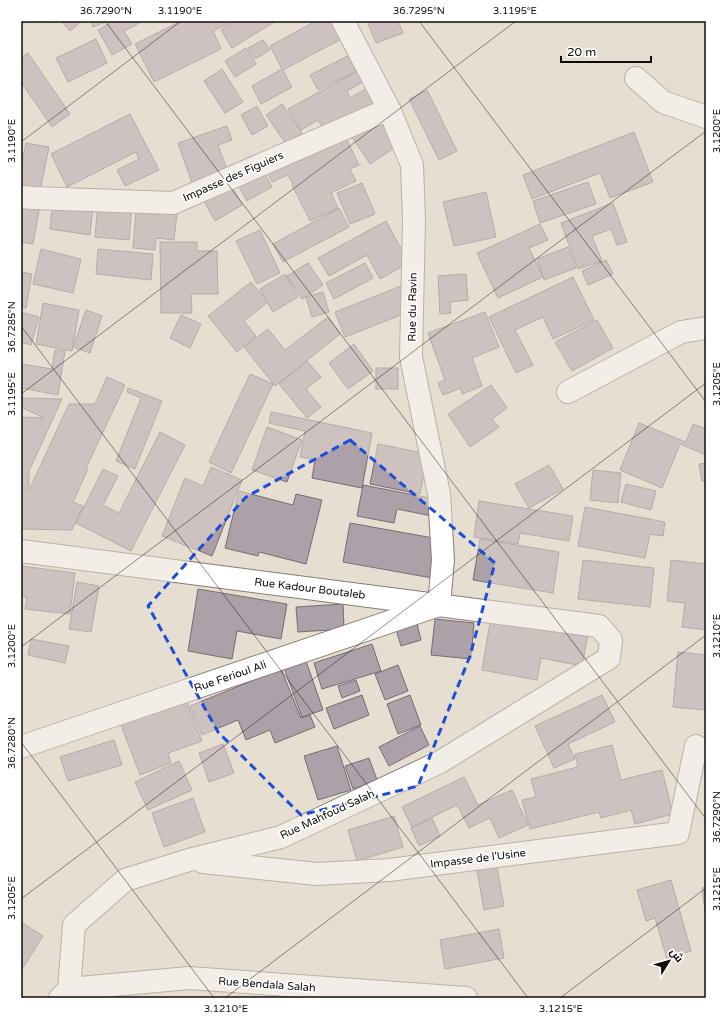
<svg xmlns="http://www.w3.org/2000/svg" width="727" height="1019" font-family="'Varela Round',Cairo,sans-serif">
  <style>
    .building { fill: #ada1a9; stroke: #786c74 }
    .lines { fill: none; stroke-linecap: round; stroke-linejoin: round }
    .street-casing { stroke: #847c72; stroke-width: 24 }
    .street { stroke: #fff; stroke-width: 22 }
    .marked { fill: none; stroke: #1d4ed8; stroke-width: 3; stroke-dasharray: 8 5; stroke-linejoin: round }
    .ticks { fill: none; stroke: #0f0c08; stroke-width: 1; stroke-opacity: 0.45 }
    .labels { text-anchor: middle; stroke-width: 3.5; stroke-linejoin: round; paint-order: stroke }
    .street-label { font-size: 11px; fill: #0f0c08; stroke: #fff }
    .neatline { fill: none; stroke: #0f0c08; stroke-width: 1.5 }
    .ticks-label { font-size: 10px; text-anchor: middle; fill: #0f0c08 }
  </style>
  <rect width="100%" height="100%" fill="#e7ded2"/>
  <g class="building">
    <polygon points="61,21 82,21 70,31"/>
    <polygon points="91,21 108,21 93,27"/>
    <polygon points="113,21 143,21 124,31 132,44 112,55 98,30"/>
    <polygon points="181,21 229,21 230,23 213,31 221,49 154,82 135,44"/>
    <polygon points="233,21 276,21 232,48 221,30 234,22"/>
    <polygon points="316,21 336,21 345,37 283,70 292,87 261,104 252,86 282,69 270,46"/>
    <polygon points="367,21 398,21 403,33 376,43"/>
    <polygon points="96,39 107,63 68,82 56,58"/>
    <polygon points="263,40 270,50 255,59 248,48"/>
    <polygon points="246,48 256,64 235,77 225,61"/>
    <polygon points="356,52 363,68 318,90 310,75"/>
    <polygon points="28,53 70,114 52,127 21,82 21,58"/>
    <polygon points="222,69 243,102 225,113 204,81"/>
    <polygon points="358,71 364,81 347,91 350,98 367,88 377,105 326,134 318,120 301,130 288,109"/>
    <polygon points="427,90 457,151 439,160 409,99"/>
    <polygon points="282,104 302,133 286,144 266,115"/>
    <polygon points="257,106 268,126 252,135 241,115"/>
    <polygon points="130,114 159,170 125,186 117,170 139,159 136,152 67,187 51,154"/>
    <polygon points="382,117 400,144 370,164 352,137"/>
    <polygon points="227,126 232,140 218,145 229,175 194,188 178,143"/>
    <polygon points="634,132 653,182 610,198 600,173 532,199 523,175"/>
    <polygon points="345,136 359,165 350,169 356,181 331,193 338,208 310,221 292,185 293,184 288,175 272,182 264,166"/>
    <polygon points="26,143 49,147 40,191 21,188 21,168"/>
    <polygon points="260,165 272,187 247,201 235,180"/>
    <polygon points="588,182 596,204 540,223 533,201"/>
    <polygon points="230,183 242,205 215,221 203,199"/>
    <polygon points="362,183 375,214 350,224 337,193"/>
    <polygon points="486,192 496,237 454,246 443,202"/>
    <polygon points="53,201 93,206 90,235 50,229"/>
    <polygon points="21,202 40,206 33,244 21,242"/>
    <polygon points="98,202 132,205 129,240 95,237"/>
    <polygon points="613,203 627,242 617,245 611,229 592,236 602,261 578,269 561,223"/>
    <polygon points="339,208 349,227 283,262 273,244"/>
    <polygon points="136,210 177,213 174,240 156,238 155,250 133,248"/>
    <polygon points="386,221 409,263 380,279 367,255 329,276 318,258"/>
    <polygon points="540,224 548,240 529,248 543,277 498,298 477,253"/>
    <polygon points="260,230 280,273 257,284 236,241"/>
    <polygon points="160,242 197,242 197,251 217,251 218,294 191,294 192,313 161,313"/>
    <polygon points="568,247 576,268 544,280 537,259"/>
    <polygon points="41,249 81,259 73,293 33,284"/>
    <polygon points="98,249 153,254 151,280 96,274"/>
    <polygon points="606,260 613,274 588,285 582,271"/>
    <polygon points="308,263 323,285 302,299 287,276"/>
    <polygon points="365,263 373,278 334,299 326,283"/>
    <polygon points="21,272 32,274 26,308 21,307"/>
    <polygon points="285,274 298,297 273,312 260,289"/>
    <polygon points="466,274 468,300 450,302 451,313 440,314 438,276"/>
    <polygon points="573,277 594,320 553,339 543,317 515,330 533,365 516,373 489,317"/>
    <polygon points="251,282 268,302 244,321 256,336 237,352 208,316"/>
    <polygon points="401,286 411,311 345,337 335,312"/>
    <polygon points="323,292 329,312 312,317 306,297"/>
    <polygon points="43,303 79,310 72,351 36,344"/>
    <polygon points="86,310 102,316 90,353 73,347"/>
    <polygon points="21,312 39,317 31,345 21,342"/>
    <polygon points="485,312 499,347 472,358 482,386 462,394 461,388 443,395 438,383 445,380 428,333"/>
    <polygon points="181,315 201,324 190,348 170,338"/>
    <polygon points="328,317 340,334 275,386 244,347 268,329 285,350"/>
    <polygon points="597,320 613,348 572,371 555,342"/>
    <polygon points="354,344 373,371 348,389 329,363"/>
    <polygon points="55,350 65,351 58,395 21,388 21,364 52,369"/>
    <polygon points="307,361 321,377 306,389 321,407 307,418 279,384"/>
    <rect x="376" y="368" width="22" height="21"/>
    <polygon points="250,374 273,384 231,473 209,462"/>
    <polygon points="107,377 125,385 87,466 87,471 73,502 83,506 72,530 21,529 21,417 44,418 21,407 21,398 62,399 29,471 29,490 37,473 69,404 95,404"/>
    <polygon points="491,385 507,408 492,419 499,427 470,447 448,414"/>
    <polygon points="128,388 162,401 135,469 116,461 141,398 127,392"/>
    <polygon points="271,412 372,433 362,488 312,478 315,460 300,457 305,431 269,423"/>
    <polygon points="639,423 686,442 693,424 706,429 706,455 680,444 662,488 620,470"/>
    <polygon points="267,427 302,440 287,482 252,470"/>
    <polygon points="160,432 185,445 131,551 76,523 103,469 118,476 103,505 119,513"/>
    <polygon points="378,444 428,454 420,494 370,484"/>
    <polygon points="706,463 706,480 702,481 699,464"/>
    <polygon points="549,465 563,489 529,508 515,484"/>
    <polygon points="211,467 242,480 212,556 162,536 185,478 203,486"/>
    <polygon points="593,470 621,473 618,503 590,500"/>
    <polygon points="626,484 656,491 651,510 621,502"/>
    <polygon points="363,485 435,499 432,516 397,509 394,523 357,516"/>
    <polygon points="239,491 293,505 296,494 322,500 306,564 259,552 258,556 225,548"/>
    <polygon points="479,501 573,516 569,541 520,533 518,544 474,537"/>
    <polygon points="585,507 665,522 663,536 650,534 645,558 578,546"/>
    <polygon points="350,523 439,539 432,578 343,562"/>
    <polygon points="480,539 559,552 553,593 473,580"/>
    <polygon points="583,560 654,568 650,607 578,599"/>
    <polygon points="671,560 706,564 706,630 682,627 685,603 667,601"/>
    <polygon points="21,566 75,573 70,614 25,609 27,597 21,597"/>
    <polygon points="77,582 99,586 91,632 69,629"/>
    <polygon points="198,589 287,604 281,639 237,631 232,659 188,651"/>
    <polygon points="343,604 344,629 298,632 296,607"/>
    <polygon points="491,617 588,635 582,666 541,658 537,680 482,670"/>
    <polygon points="435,619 474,623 471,659 431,655"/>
    <polygon points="417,624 421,640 401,646 396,629"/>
    <polygon points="31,639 69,646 65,663 28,655"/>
    <polygon points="372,644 381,671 322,689 314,663"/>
    <polygon points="678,652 706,655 706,710 673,707"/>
    <polygon points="306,661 323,710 302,717 284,668"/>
    <polygon points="398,665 408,691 385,700 375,674"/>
    <polygon points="281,669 301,718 310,715 315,727 275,743 270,730 246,740 238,720 202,735 190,706"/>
    <polygon points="356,680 360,691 342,698 338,686"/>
    <polygon points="362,695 369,715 334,729 326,708"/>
    <polygon points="410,695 421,725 398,734 387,704"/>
    <polygon points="602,695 615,722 568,744 575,759 554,768 535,726"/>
    <polygon points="186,700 202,741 168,753 171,763 140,775 121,725"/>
    <polygon points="420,726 429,745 389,766 379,747"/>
    <polygon points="114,740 122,765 68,781 60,757"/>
    <polygon points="223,744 234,773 209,782 199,753"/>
    <polygon points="612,745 621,780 662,770 673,814 635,824 631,810 601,818 599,812 530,829 522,800 536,797 531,779 578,767 575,754"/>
    <polygon points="337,746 351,790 318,800 304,756"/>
    <polygon points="369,758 377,780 353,789 345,766"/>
    <polygon points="179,761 192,790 148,810 135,782"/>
    <polygon points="464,777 478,805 512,790 528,825 499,838 490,818 469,828 457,805 412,827 402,807"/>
    <polygon points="193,798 205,832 164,847 152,813"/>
    <polygon points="394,816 403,847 357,861 348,830"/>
    <polygon points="432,818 440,836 419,846 411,828"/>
    <polygon points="497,867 504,906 484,910 477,870"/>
    <polygon points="671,880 691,951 667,959 655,918 646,921 637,890"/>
    <polygon points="706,887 706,911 705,911 702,888"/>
    <polygon points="21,922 43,936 21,971"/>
    <polygon points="499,929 504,958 445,969 440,940"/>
  </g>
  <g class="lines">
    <defs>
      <g id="street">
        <polyline points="636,78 663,102 706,117"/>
        <polyline points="21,197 33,198 173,203 389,109"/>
        <polyline points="568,392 681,332 706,328"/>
        <polyline points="21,551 599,626 611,640 609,658 440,762 281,837 189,860 125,880 74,925 69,989 60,998"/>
        <polyline points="21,747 439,605 443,560 439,494 411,357 414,219 412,165 389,109 343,21"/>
        <polyline points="203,862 317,874 389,870 678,833 696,746"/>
        <polyline points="69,989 189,978 466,998"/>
      </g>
    </defs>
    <use href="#street" class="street-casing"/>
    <use href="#street" class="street"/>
  </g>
  <path d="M0 0H727V1019H0ZM350 440 495 563 470 656 418 786 301 815 218 732 148 606 246 497Z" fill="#e7ded2" fill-opacity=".55" fill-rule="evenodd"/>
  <path class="marked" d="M350 440 495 563 470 656 418 786 301 815 218 732 148 606 246 497Z"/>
  <path class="ticks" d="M105 21 706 819M419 21 706 402M21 142 181 21M21 326 528 998M21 394 516 21M21 647 706 131M21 742 214 998M21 899 706 383M225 998 706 635M560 998 706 888"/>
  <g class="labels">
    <g class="street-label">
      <text transform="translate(233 176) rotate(-24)" y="4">Impasse des Figuiers</text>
      <text transform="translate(412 307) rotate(-89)" y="4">Rue du Ravin</text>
      <text transform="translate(310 588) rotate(7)" y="4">Rue Kadour Boutaleb</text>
      <text transform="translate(230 676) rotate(-19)" y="4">Rue Ferioul Ali</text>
      <text transform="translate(327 814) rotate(-25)" y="4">Rue Mahfoud Salah</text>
      <text transform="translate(478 858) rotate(-7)" y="4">Impasse de l'Usine</text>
      <text transform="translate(267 984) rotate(4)" y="4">Rue Bendala Salah</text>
    </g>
  </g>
  <rect width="727" height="1019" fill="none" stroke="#ffffff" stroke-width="44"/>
  <g transform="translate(669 961) rotate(53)" stroke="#ffffff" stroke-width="3" paint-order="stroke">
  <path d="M0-3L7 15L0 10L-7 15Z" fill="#0f0c08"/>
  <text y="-6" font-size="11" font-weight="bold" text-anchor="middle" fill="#0f0c08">ش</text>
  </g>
  <path d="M561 56v6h90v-6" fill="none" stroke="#0f0c08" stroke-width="2"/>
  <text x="567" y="56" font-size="12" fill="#0f0c08" stroke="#ffffff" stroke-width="3" paint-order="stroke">20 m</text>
  <rect x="22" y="22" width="683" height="975" class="neatline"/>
  <g class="ticks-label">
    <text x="106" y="14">36.7290°N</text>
    <text x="180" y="14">3.1190°E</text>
    <text x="419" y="14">36.7295°N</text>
    <text x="515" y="14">3.1195°E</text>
    <text transform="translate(716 131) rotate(-90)" y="4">3.1200°E</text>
    <text transform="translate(11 141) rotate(-90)" y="4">3.1190°E</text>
    <text transform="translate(11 327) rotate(-90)" y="4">36.7285°N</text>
    <text transform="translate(716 384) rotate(-90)" y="4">3.1205°E</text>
    <text transform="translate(11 394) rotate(-90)" y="4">3.1195°E</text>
    <text transform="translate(716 636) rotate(-90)" y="4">3.1210°E</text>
    <text transform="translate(11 646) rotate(-90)" y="4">3.1200°E</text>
    <text transform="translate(11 743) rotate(-90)" y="4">36.7280°N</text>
    <text transform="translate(716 817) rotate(-90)" y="4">36.7290°N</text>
    <text transform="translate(716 889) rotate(-90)" y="4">3.1215°E</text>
    <text transform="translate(11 898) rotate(-90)" y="4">3.1205°E</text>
    <text x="226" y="1012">3.1210°E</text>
    <text x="561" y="1012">3.1215°E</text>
  </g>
</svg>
